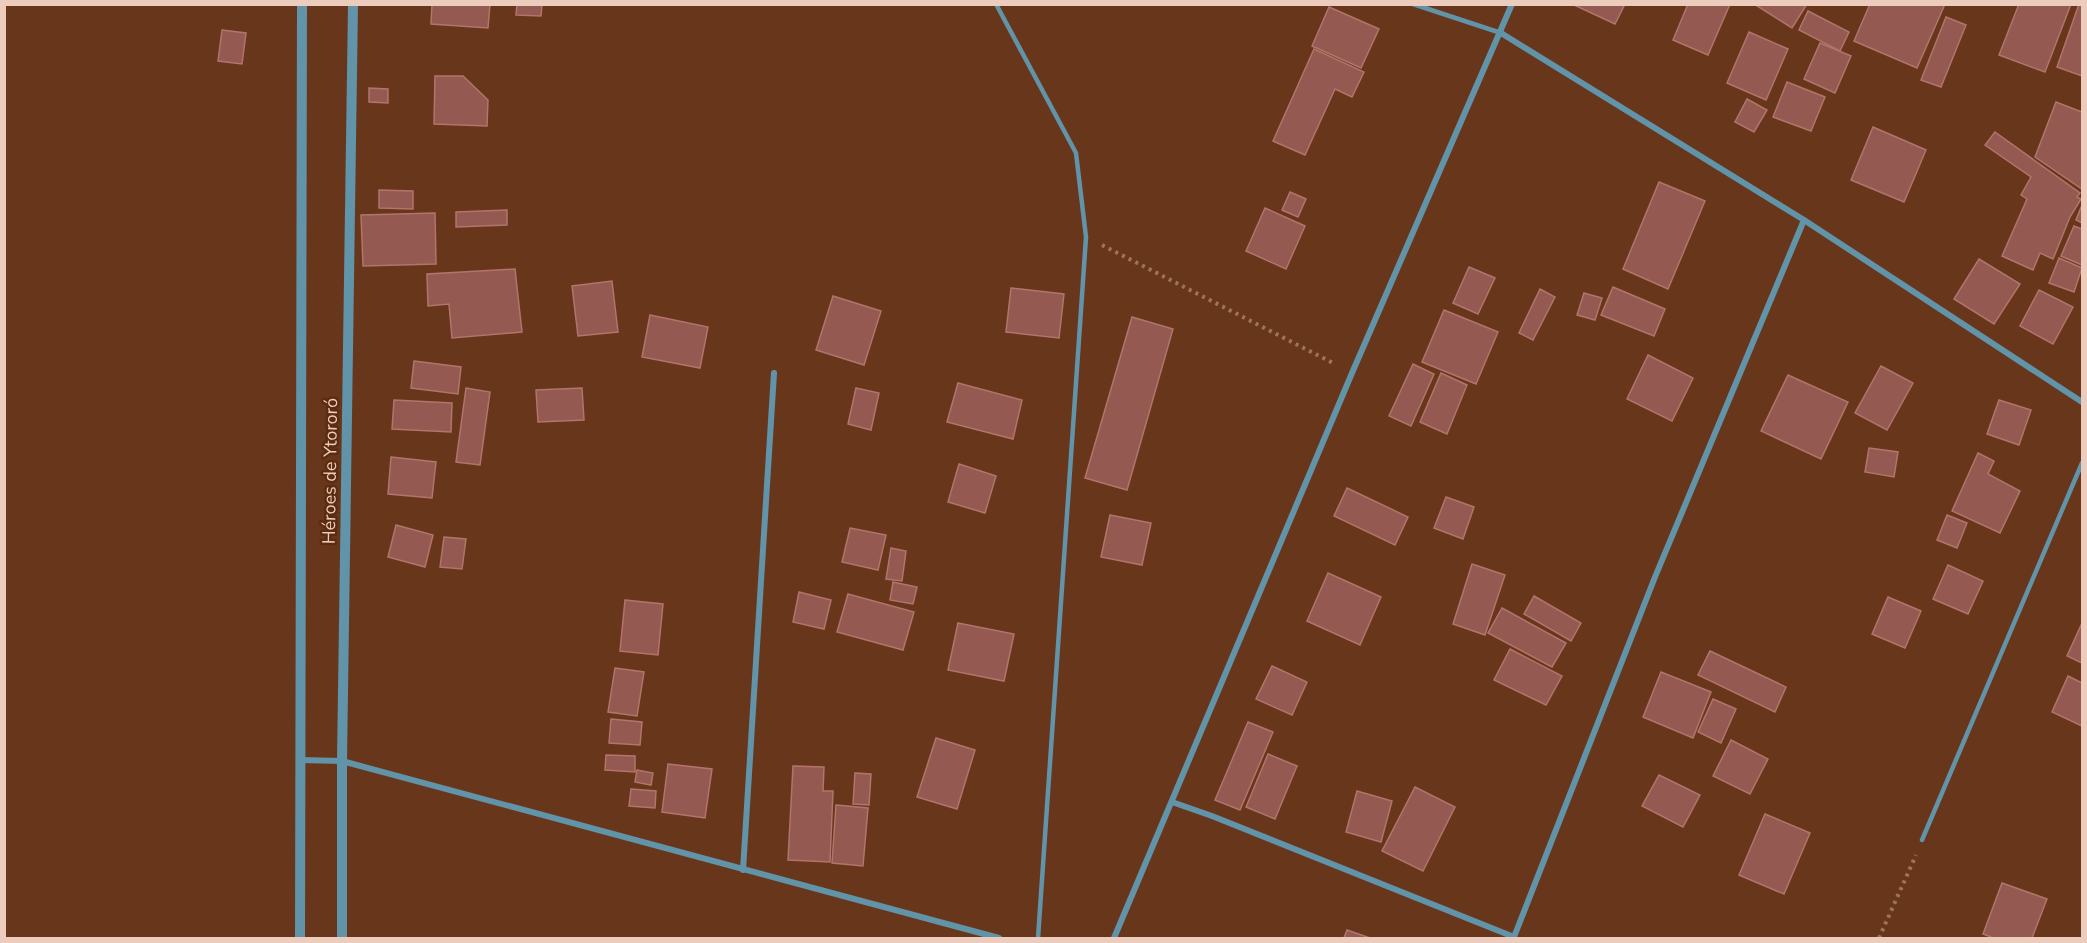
<svg xmlns="http://www.w3.org/2000/svg" width="2087" height="943" font-family="'Nunito Sans',sans-serif">
  <style>
    .building { fill: #945951; stroke: #b2746b; stroke-width: 1.5 }
    .lines { fill: none; stroke-linecap: round; stroke-linejoin: round }
    .path { stroke: #9d745d; stroke-width: 4; stroke-dasharray: 3 4.5; stroke-linecap: butt }
    .service { stroke: #6193a9; stroke-width: 4.5 }
    .minor { stroke: #6193a9; stroke-width: 6 }
    .tertiary { stroke: #6193a9; stroke-width: 10 }
    .labels { text-anchor: middle; stroke-width: 5; stroke-linejoin: round; paint-order: stroke }
    .street-label { font-size: 18px; fill: #ebccbd; stroke: #5c2c10 }
  </style>
  <rect width="100%" height="100%" fill="#68371b"/>
  <g class="building">
    <polygon points="432,4 490,4 488,28 431,24"/>
    <polygon points="517,4 542,4 541,16 516,15"/>
    <polygon points="1572,4 1625,4 1615,24"/>
    <polygon points="1688,4 1730,4 1708,55 1673,40"/>
    <polygon points="1754,4 1807,4 1792,28"/>
    <polygon points="1870,4 1945,4 1917,68 1854,41"/>
    <polygon points="2019,4 2071,4 2045,72 1999,55"/>
    <polygon points="2079,4 2082,4 2082,76 2057,67"/>
    <polygon points="1329,7 1379,29 1361,68 1312,46"/>
    <polygon points="1808,11 1849,32 1840,51 1799,30"/>
    <polygon points="1946,17 1966,25 1941,87 1921,80"/>
    <polygon points="222,30 246,33 242,64 218,61"/>
    <polygon points="1749,32 1788,49 1766,100 1727,83"/>
    <polygon points="1820,43 1851,56 1835,93 1804,79"/>
    <polygon points="1314,49 1364,72 1352,97 1335,89 1305,155 1273,141"/>
    <polygon points="435,76 463,76 488,100 487,126 434,124"/>
    <polygon points="1787,82 1825,97 1811,131 1773,117"/>
    <polygon points="369,88 388,89 388,103 369,102"/>
    <polygon points="1747,99 1767,110 1754,132 1735,122"/>
    <polygon points="2056,102 2082,112 2082,189 2035,157"/>
    <polygon points="1873,127 1926,150 1904,202 1851,180"/>
    <polygon points="1995,132 2080,193 2077,197 2081,199 2070,217 2053,259 2040,253 2033,270 2002,256 2027,199 2021,195 2031,177 1985,145"/>
    <polygon points="1659,182 1705,201 1668,289 1623,269"/>
    <polygon points="379,190 413,191 413,209 379,208"/>
    <polygon points="1290,192 1306,199 1298,217 1282,210"/>
    <polygon points="2082,205 2082,223 2076,220"/>
    <polygon points="1265,208 1305,226 1286,269 1246,251"/>
    <polygon points="507,210 507,225 456,227 456,212"/>
    <polygon points="435,213 436,264 363,266 361,215"/>
    <polygon points="2074,226 2082,229 2082,265 2061,256"/>
    <polygon points="2059,258 2082,268 2074,292 2049,283"/>
    <polygon points="1979,259 2020,284 1994,324 1954,299"/>
    <polygon points="1469,267 1495,278 1478,314 1453,303"/>
    <polygon points="515,269 522,332 452,338 449,304 428,306 427,274"/>
    <polygon points="612,281 618,332 578,336 572,286"/>
    <polygon points="1613,287 1665,309 1654,336 1601,315"/>
    <polygon points="1011,288 1064,294 1059,338 1006,332"/>
    <polygon points="1540,289 1555,297 1533,340 1519,333"/>
    <polygon points="2039,290 2073,307 2053,344 2020,326"/>
    <polygon points="1584,293 1602,298 1595,320 1577,315"/>
    <polygon points="833,296 881,311 864,365 816,350"/>
    <polygon points="1444,310 1498,332 1476,384 1422,362"/>
    <polygon points="650,315 708,327 700,368 642,357"/>
    <polygon points="1132,317 1173,329 1127,490 1085,478"/>
    <polygon points="1648,355 1693,378 1672,421 1627,399"/>
    <polygon points="414,361 461,367 458,394 411,388"/>
    <polygon points="1413,364 1434,374 1411,426 1389,416"/>
    <polygon points="1881,366 1913,383 1887,430 1855,413"/>
    <polygon points="1441,373 1467,385 1447,434 1420,422"/>
    <polygon points="1788,375 1848,402 1821,459 1761,431"/>
    <polygon points="958,383 1022,400 1013,439 947,422"/>
    <polygon points="466,388 490,392 480,465 456,462"/>
    <polygon points="582,388 584,420 538,422 536,390"/>
    <polygon points="856,388 879,393 871,430 848,424"/>
    <polygon points="394,400 452,403 451,432 392,429"/>
    <polygon points="1999,400 2031,410 2019,445 1987,434"/>
    <polygon points="1869,448 1898,452 1894,477 1865,472"/>
    <polygon points="1978,453 1994,461 1988,474 2020,491 2000,533 1952,511"/>
    <polygon points="391,457 436,462 432,498 388,494"/>
    <polygon points="959,464 996,476 985,513 948,502"/>
    <polygon points="1347,488 1408,517 1395,545 1334,516"/>
    <polygon points="1446,497 1474,507 1463,539 1434,528"/>
    <polygon points="1110,515 1151,523 1142,565 1101,557"/>
    <polygon points="1947,515 1967,523 1957,548 1937,540"/>
    <polygon points="396,525 433,535 425,567 388,557"/>
    <polygon points="850,528 886,535 878,570 842,562"/>
    <polygon points="444,537 466,539 462,569 440,567"/>
    <polygon points="891,548 906,551 902,581 886,579"/>
    <polygon points="1472,564 1505,575 1485,635 1453,624"/>
    <polygon points="1948,565 1983,581 1968,614 1933,599"/>
    <polygon points="1328,573 1381,597 1360,645 1307,621"/>
    <polygon points="893,582 917,587 913,604 890,600"/>
    <polygon points="799,592 831,600 824,629 793,622"/>
    <polygon points="848,594 914,612 903,650 837,632"/>
    <polygon points="1534,596 1581,623 1571,641 1524,614"/>
    <polygon points="1888,597 1921,611 1905,648 1872,634"/>
    <polygon points="625,600 663,604 658,655 620,651"/>
    <polygon points="1502,608 1566,643 1552,667 1488,633"/>
    <polygon points="958,623 1014,634 1004,681 948,670"/>
    <polygon points="2082,623 2082,663 2067,656"/>
    <polygon points="1510,649 1562,676 1546,705 1494,680"/>
    <polygon points="1710,651 1786,687 1775,712 1698,675"/>
    <polygon points="1272,666 1307,682 1292,715 1256,699"/>
    <polygon points="615,668 644,672 637,716 608,712"/>
    <polygon points="1661,672 1711,692 1693,738 1643,717"/>
    <polygon points="2068,676 2082,683 2082,726 2052,712"/>
    <polygon points="1713,699 1736,709 1721,743 1698,732"/>
    <polygon points="611,719 642,722 640,745 609,743"/>
    <polygon points="1248,722 1273,732 1240,810 1215,800"/>
    <polygon points="936,738 975,750 957,809 917,797"/>
    <polygon points="1731,740 1768,759 1750,794 1713,776"/>
    <polygon points="1268,754 1297,766 1275,819 1246,807"/>
    <polygon points="606,755 635,756 635,772 605,770"/>
    <polygon points="668,764 712,769 705,818 662,812"/>
    <polygon points="793,766 824,767 823,791 833,791 830,862 788,860"/>
    <polygon points="637,770 653,773 651,785 635,782"/>
    <polygon points="855,773 871,774 869,805 853,804"/>
    <polygon points="1659,775 1700,795 1683,827 1642,806"/>
    <polygon points="1415,787 1455,807 1423,871 1382,851"/>
    <polygon points="631,789 656,791 655,808 629,806"/>
    <polygon points="1357,791 1392,801 1381,842 1346,832"/>
    <polygon points="836,805 868,808 863,866 832,863"/>
    <polygon points="1765,814 1810,833 1784,894 1739,875"/>
    <polygon points="2002,883 2047,899 2032,938 1994,938 1983,934"/>
    <polygon points="1347,930 1370,938 1344,938"/>
  </g>
  <g class="lines">
    <g class="path">
      <polyline points="1102,245 1335,364"/>
      <polyline points="1879,938 1916,855"/>
    </g>
    <g class="service">
      <polyline points="996,4 1076,153 1086,237 1038,938"/>
      <polyline points="1413,4 1501,33"/>
      <polyline points="1922,840 2082,463"/>
    </g>
    <g class="minor">
      <polyline points="1501,33 1804,220 2082,402"/>
      <polyline points="300,760 342,761 999,938"/>
      <polyline points="1172,802 1212,816 1514,937 1655,577 1804,220"/>
      <polyline points="743,870 774,373"/>
      <polyline points="1114,938 1352,373 1512,4"/>
    </g>
    <g class="tertiary">
      <polyline points="300,938 302,4"/>
      <polyline points="342,938 342,761 353,4"/>
    </g>
  </g>
  <g class="labels">
    <g class="street-label">
      <text transform="translate(330 471) rotate(-89)" y="6">Héroes de Ytororó</text>
    </g>
  </g>
  <rect width="2087" height="943" fill="none" stroke="#ebccbd" stroke-width="12"/>
</svg>
